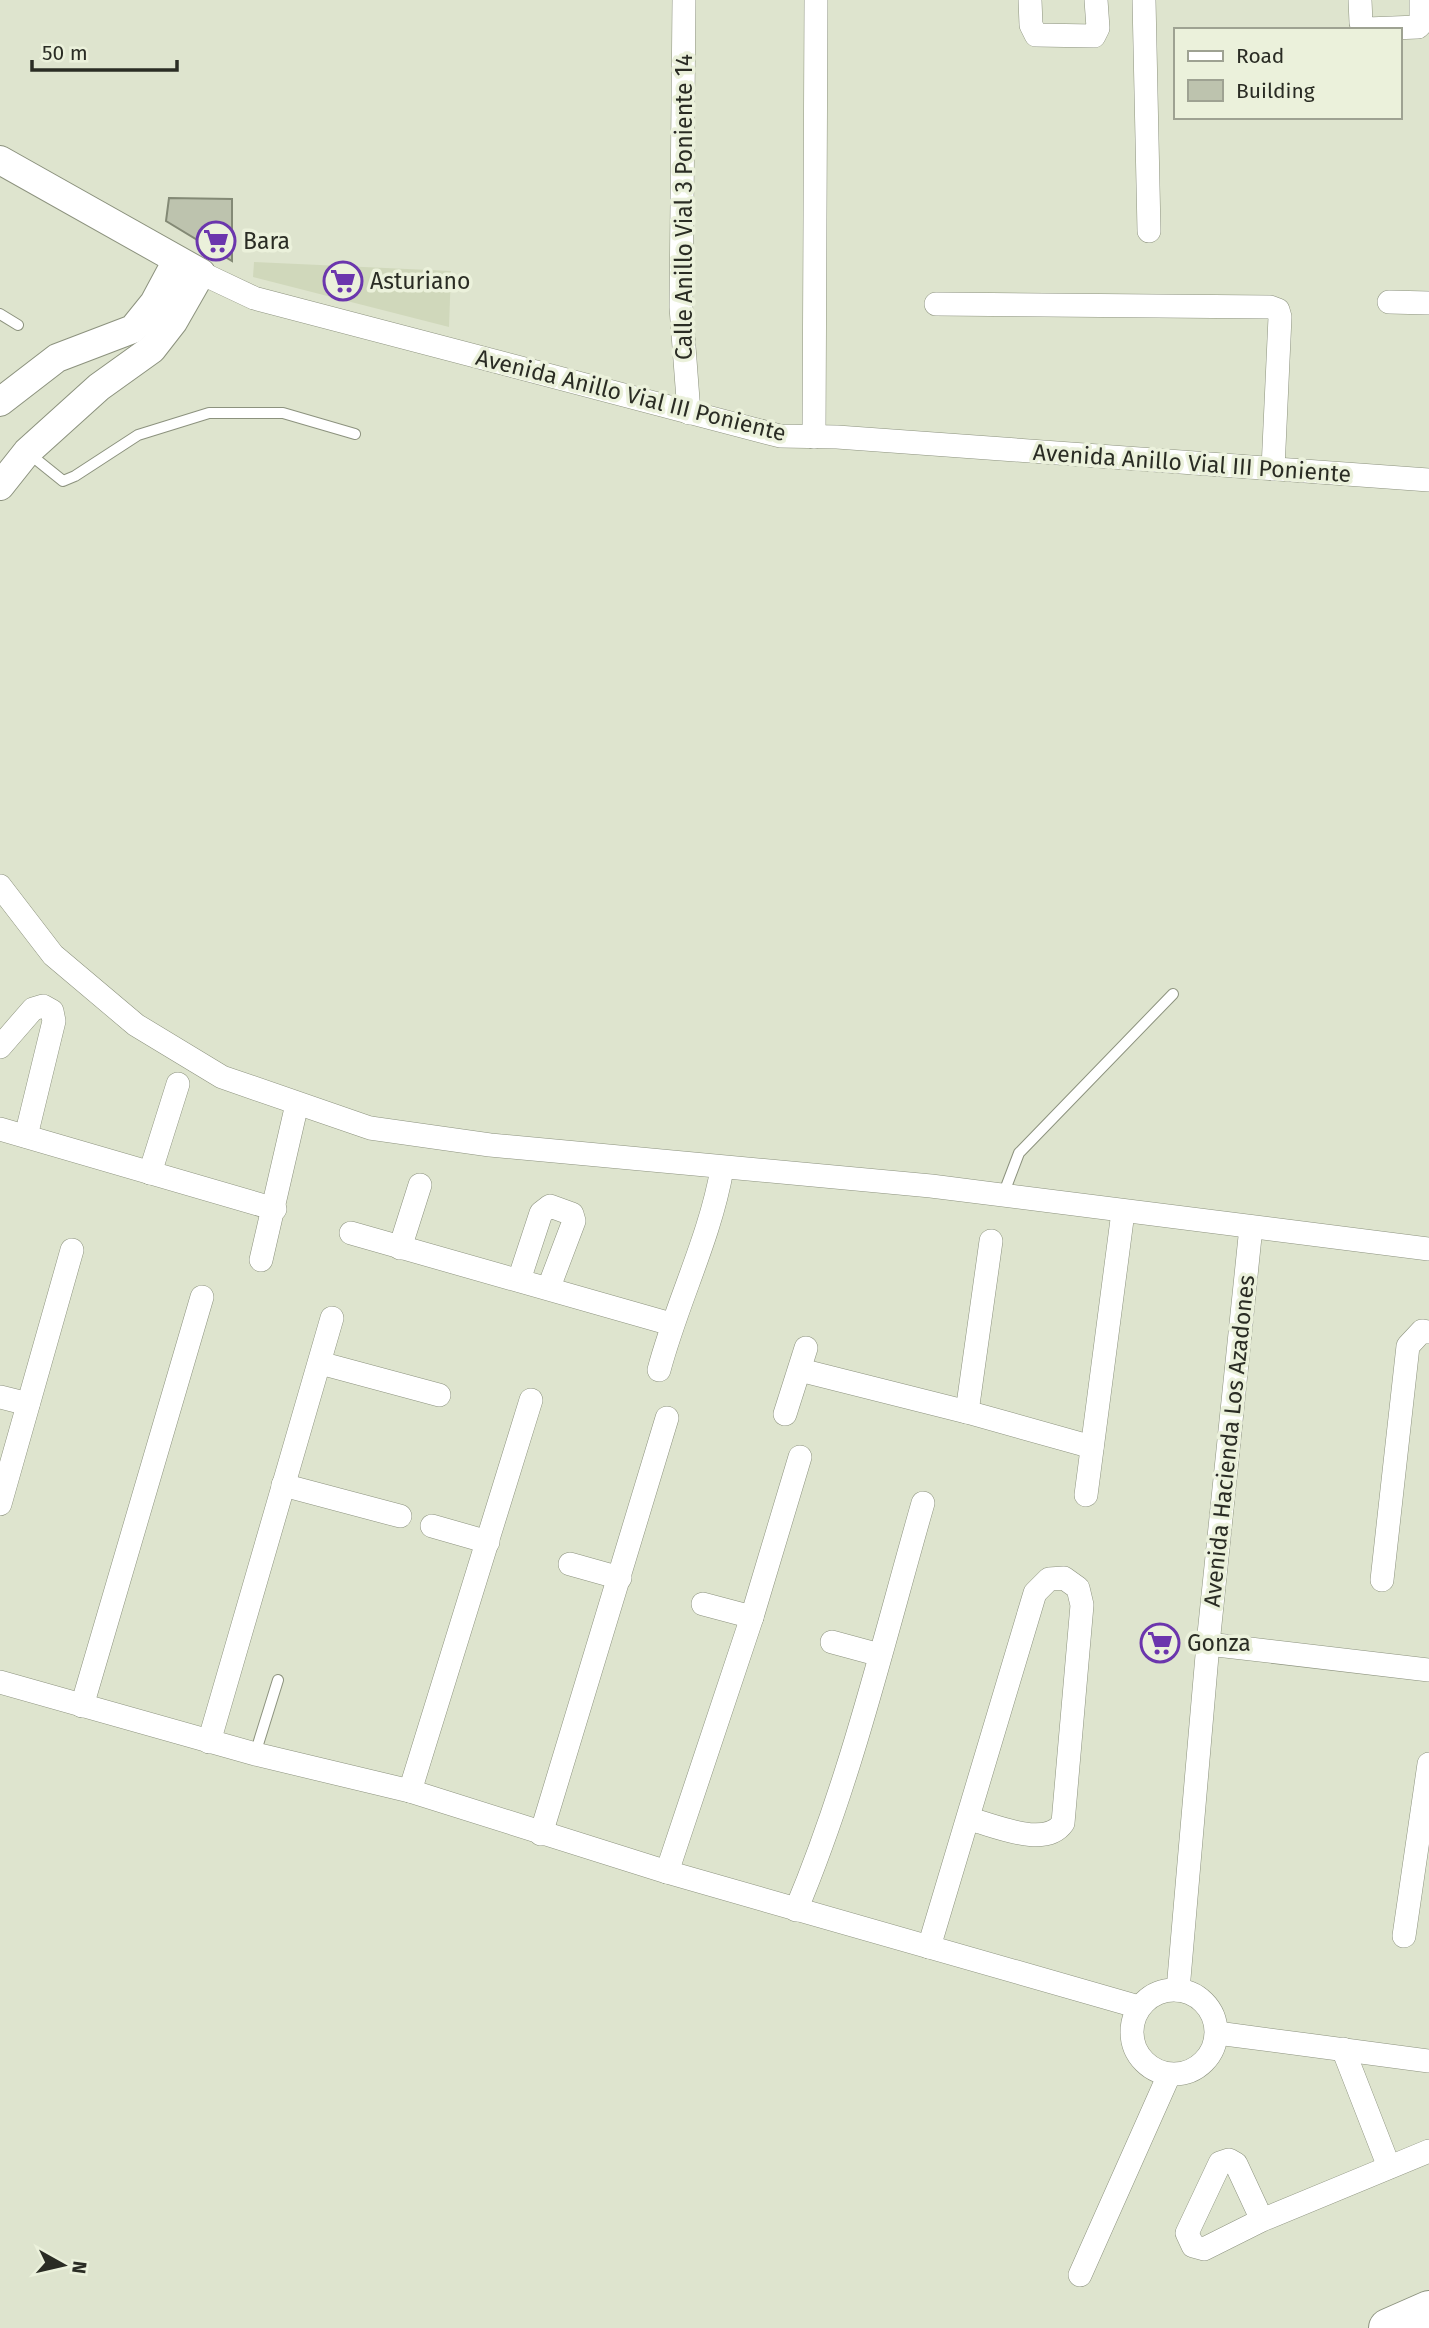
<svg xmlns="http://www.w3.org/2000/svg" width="1429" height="2328" font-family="'Fira Sans',sans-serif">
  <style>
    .built { fill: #d0d8bb }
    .building { fill: #bdc3ae; stroke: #838975; stroke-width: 2 }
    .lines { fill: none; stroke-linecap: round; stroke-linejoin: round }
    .service-casing { stroke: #8c927e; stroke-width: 12 }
    .minor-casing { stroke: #8c927e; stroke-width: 24 }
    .tertiary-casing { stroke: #8c927e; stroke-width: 30 }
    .motorway-casing { stroke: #8c927e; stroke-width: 40 }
    .service { stroke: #fff; stroke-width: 10 }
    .minor { stroke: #fff; stroke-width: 23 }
    .tertiary { stroke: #fff; stroke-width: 28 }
    .motorway { stroke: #fff; stroke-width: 38 }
    .labels { text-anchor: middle; stroke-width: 7; stroke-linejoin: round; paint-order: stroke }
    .street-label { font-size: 23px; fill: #2a2c24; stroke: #ebf1db }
    .poi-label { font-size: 23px; fill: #2a2c24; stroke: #ebf1db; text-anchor: start }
  </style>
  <rect width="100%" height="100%" fill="#dee4ce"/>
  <polygon class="built" points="254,262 451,271 449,327 253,277"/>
  <polygon class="building" points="169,198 232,199 232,261 166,221"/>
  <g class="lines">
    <defs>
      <g id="service">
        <polyline points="0,314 18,325"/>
        <polyline points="27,452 63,481 75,476 138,435 209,413 283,413 355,434"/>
        <polyline points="1003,1195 1019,1153 1173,994"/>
        <polyline points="255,1754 278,1680"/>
      </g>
      <g id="minor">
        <polyline points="684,0 681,307 689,413"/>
        <polyline points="1030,0 1031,25 1036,35 1094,36 1098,28 1096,0"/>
        <polyline points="1144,0 1149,231"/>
        <polyline points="1360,0 1361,23 1367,29 1418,27 1421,24 1421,0"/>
        <polyline points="201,273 254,298 780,436 837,437 1429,480"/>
        <polyline points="1389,302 1429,303"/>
        <polyline points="936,304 1270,307 1278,310 1280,317 1273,469"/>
        <polyline points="814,437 816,0"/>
        <polyline points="0,886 53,955 136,1025 222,1077 370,1128 490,1145 931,1186 1429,1249"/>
        <polyline points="0,1047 33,1009 43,1006 52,1011 54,1021 26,1136"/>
        <polyline points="0,1129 275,1209"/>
        <polyline points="150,1173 178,1084"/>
        <polyline points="351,1233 671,1324"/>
        <polyline points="400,1248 420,1185"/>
        <polyline points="261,1260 297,1104"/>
        <polyline points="519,1280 541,1213 550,1206 572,1214 574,1221 549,1287"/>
        <polyline points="320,1363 439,1395"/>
        <path d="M659 1370C677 1302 710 1238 722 1169"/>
        <polyline points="800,1370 967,1412 1092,1447"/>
        <polyline points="0,1397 28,1404"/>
        <polyline points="967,1412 991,1241"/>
        <polyline points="785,1414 806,1348"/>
        <polyline points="283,1485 400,1516"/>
        <polyline points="1086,1495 1123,1212"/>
        <polyline points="0,1504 72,1250"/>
        <polyline points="432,1526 488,1542"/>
        <polyline points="570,1564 620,1578"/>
        <polyline points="1382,1580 1408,1346 1422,1331 1429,1332"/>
        <polyline points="703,1604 752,1617"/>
        <polyline points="832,1642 880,1655"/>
        <polyline points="1208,1644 1429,1670"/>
        <polyline points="0,1682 255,1754 410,1791 667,1872 1139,2007"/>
        <polyline points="82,1706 202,1297"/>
        <polyline points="209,1742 332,1318"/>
        <polyline points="410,1791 531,1400"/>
        <polyline points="541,1834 667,1418"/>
        <polyline points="667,1872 752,1617 800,1457"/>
        <path d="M796 1910C851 1779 884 1639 923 1503"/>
        <polyline points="1404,1936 1429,1764"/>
        <path d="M929 1947 1035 1593 1049 1579 1064 1578 1078 1588 1082 1605 1063 1823C1045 1849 995 1825 969 1819"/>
        <circle cx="1174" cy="2032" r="42"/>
        <polyline points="1178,1990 1208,1644 1251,1227"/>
        <polyline points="1217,2033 1429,2061"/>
        <polyline points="1343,2049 1389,2167"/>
        <polyline points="1262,2220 1236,2164 1229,2160 1220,2163 1187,2233 1193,2246 1204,2249 1262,2220 1429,2151"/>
        <polyline points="1080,2275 1169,2075"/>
      </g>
      <g id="tertiary">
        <polyline points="0,160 201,273 173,322 152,349 99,387 27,452 0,486"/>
        <polyline points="0,402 57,358 133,329 154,303 176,262"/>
      </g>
      <polyline id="motorway" points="1388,2328 1429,2310"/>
    </defs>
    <use href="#service" class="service-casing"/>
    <use href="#minor" class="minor-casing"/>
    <use href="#tertiary" class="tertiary-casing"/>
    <use href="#motorway" class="motorway-casing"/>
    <use href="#service" class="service"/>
    <use href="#minor" class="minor"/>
    <use href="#tertiary" class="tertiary"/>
    <use href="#motorway" class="motorway"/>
  </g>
  <defs>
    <symbol id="supermarket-ring" viewBox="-11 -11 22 22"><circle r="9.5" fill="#ebf1db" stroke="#6b36ad" stroke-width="1.5"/><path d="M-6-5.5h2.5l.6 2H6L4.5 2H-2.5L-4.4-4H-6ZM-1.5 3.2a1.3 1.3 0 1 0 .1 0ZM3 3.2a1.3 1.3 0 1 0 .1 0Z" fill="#6b36ad"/></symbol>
  </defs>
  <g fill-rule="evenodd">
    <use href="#supermarket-ring" x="194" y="219" width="44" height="44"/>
    <use href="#supermarket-ring" x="321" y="259" width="44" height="44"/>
    <use href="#supermarket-ring" x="1138" y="1621" width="44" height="44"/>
  </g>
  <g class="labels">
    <g class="street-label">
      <text transform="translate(684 207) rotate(-90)" y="8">Calle Anillo Vial 3 Poniente 14</text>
      <text transform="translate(631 395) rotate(14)" y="8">Avenida Anillo Vial III Poniente</text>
      <text transform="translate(1192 463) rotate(4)" y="8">Avenida Anillo Vial III Poniente</text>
      <text transform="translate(1229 1441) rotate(-84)" y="8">Avenida Hacienda Los Azadones</text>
    </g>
    <g class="poi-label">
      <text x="243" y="249">Bara</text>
      <text x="370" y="289">Asturiano</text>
      <text x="1187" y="1651">Gonza</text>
    </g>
  </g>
  <rect x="1174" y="28" width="228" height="91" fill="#ebf1db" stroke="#9ea292" stroke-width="2"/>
  <rect x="1188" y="51" width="35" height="10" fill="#ffffff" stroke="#9ea292" stroke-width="2"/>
  <text x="1236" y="63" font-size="21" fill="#2a2c24">Road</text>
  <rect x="1188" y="80" width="35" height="21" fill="#bdc3ae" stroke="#9ea292" stroke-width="2"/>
  <text x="1236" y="98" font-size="21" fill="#2a2c24">Building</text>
  <g transform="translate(63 2265) rotate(98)" stroke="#ebf1db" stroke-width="5" paint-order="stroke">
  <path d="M0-5L12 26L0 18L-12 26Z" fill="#2a2c24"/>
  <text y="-10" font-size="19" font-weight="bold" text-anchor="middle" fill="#2a2c24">N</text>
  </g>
  <path d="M32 60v10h145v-10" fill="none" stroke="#2a2c24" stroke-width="3.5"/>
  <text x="42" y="60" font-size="21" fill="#2a2c24" stroke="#ebf1db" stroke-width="5" paint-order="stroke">50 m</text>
</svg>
